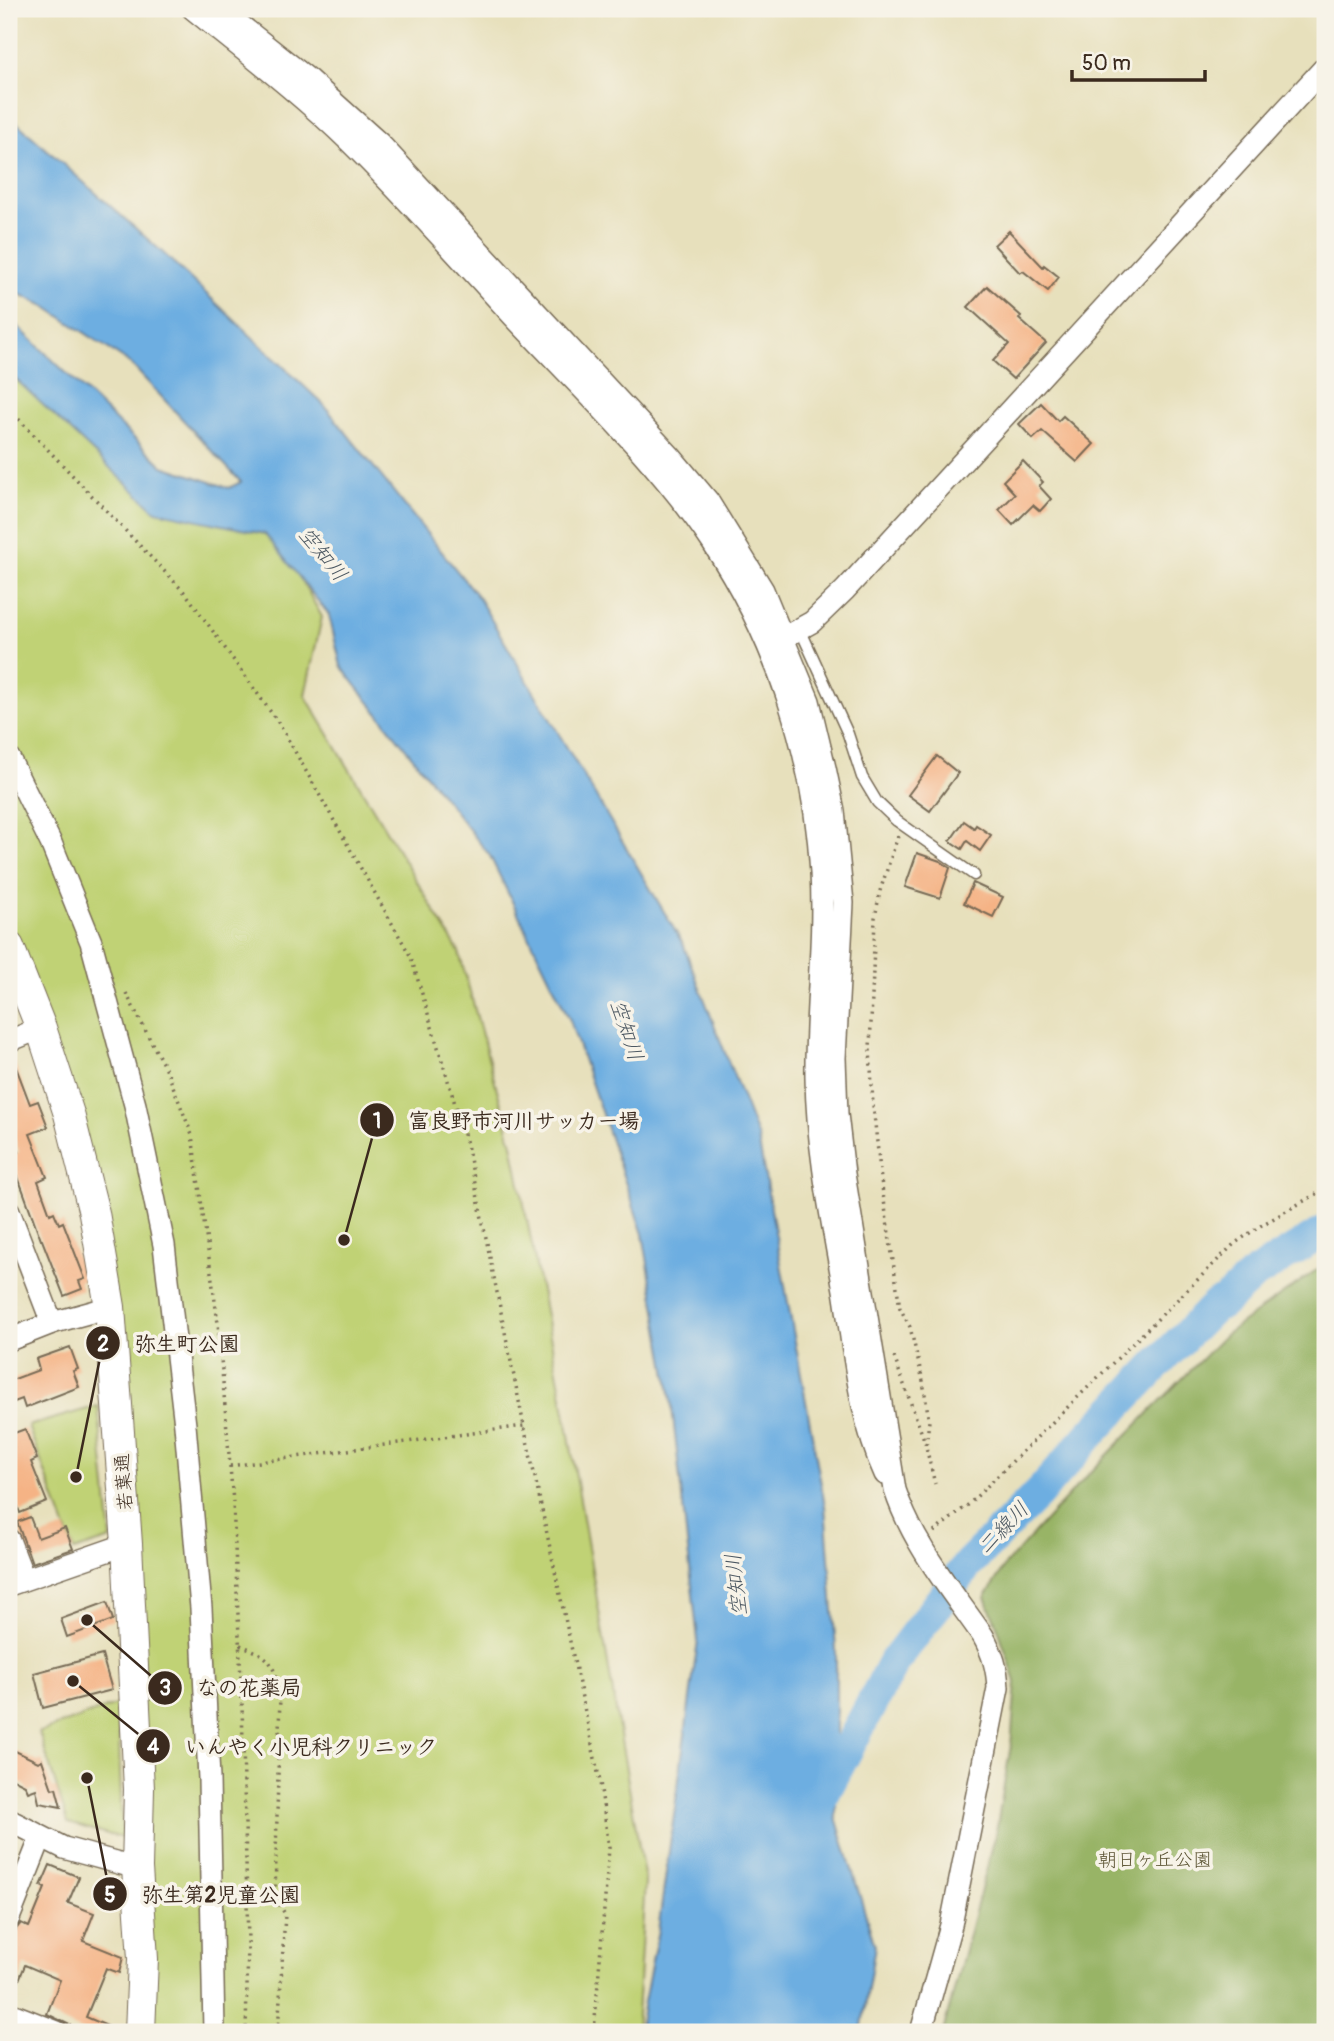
<svg xmlns="http://www.w3.org/2000/svg" width="1334" height="2041" font-family="Pangolin,'Klee One',sans-serif">
  <style>
    .green { fill: #c0d275; stroke: #7e7e4a; stroke-width: 2 }
    .forest { fill: #98b466; stroke: #6a6f42; stroke-width: 2 }
    .water { fill: #6daee1; stroke: #546c80; stroke-width: 2 }
    .lines { fill: none; stroke-linecap: round; stroke-linejoin: round }
    .river { stroke: #6daee1; stroke-width: 32 }
    .building { fill: #f5b385 }
    .lane-casing { stroke: #776a55; stroke-width: 13 }
    .street-casing { stroke: #776a55; stroke-width: 24 }
    .secondary-casing { stroke: #776a55; stroke-width: 32 }
    .path { stroke: #776a55; stroke-width: 3.5; stroke-dasharray: 2 5; stroke-linecap: butt }
    .lane { stroke: #fff; stroke-width: 10 }
    .street { stroke: #fff; stroke-width: 21 }
    .secondary { stroke: #fff; stroke-width: 30 }
    .labels { text-anchor: middle; stroke-width: 7; stroke-linejoin: round; paint-order: stroke }
    .street-label { font-size: 19px; fill: #3b2a1e; stroke: #f7f3e8 }
    .park-label { font-size: 19px; fill: #5c5434; stroke: #f7f3e8 }
    .water-label { font-size: 21px; font-style: italic; fill: #4c5862; stroke: #f7f3e8 }
    .leader { fill: none; stroke: #3b2a1e; stroke-width: 2.5 }
    .callout-dot { fill: #3b2a1e; stroke: #f7f3e8; stroke-width: 2.5 }
    .mark-label { font-size: 21px; text-anchor: middle; font-weight: bold; fill: #fff }
    .callout-label { font-size: 21px; text-anchor: middle; font-weight: bold; fill: #3b2a1e; stroke: #f7f3e8; stroke-width: 7; stroke-linejoin: round; paint-order: stroke }
  </style>
  <rect width="100%" height="100%" fill="#f7f3e8"/>
  <filter id="ink" filterUnits="userSpaceOnUse"><feTurbulence type="fractalNoise" baseFrequency=".0143" numOctaves="2"/><feDisplacementMap in="SourceGraphic" scale="14" xChannelSelector="R" yChannelSelector="G"/><feConvolveMatrix kernelMatrix="1 2 1 2 8 2 1 2 1" color-interpolation-filters="sRGB"/></filter>
  <filter id="wash" filterUnits="userSpaceOnUse"><feTurbulence type="fractalNoise" baseFrequency=".00686" numOctaves="4" result="noise"/><feDisplacementMap in="SourceGraphic" scale="28" xChannelSelector="R" yChannelSelector="G"/><feGaussianBlur stdDeviation="1.57" result="paint"/><feColorMatrix in="noise" values="0 0 0 0 0 0 0 0 0 0 0 0 0 0 0 0 0 1.4 0 .05"/><feComposite in="paint" operator="in"/></filter>
  <g filter="url(#wash)">
    <rect width="100%" height="100%" fill="#e7e0bc"/>
    <g class="green">
      <polygon points="9,363 162,495 269,521 322,617 305,695 459,952 512,1144 565,1412 645,1881 636,2032 140,2032 110,1307 9,947"/>
      <polygon points="98,1406 111,1539 74,1551 28,1426"/>
      <polygon points="118,1704 122,1838 68,1823 39,1732"/>
    </g>
    <polygon class="forest" points="1325,1264 1325,2032 943,2032 995,1837 1011,1745 1016,1682 995,1620 985,1598 1005,1565 1083,1480 1226,1334"/>
    <polygon class="water" points="9,116 161,251 324,405 478,597 683,944 758,1138 825,1506 836,1650 836,1817 875,1946 861,2032 638,2032 658,1931 698,1640 671,1399 643,1234 569,1018 490,856 341,666 329,615 265,534 156,511 9,373 9,318 163,466 229,488 241,482 131,364 45,306 9,289"/>
    <g class="lines">
      <polyline class="river" points="817,1807 893,1663 969,1563 1038,1494 1089,1436 1168,1353 1217,1304 1222,1304 1252,1276 1325,1231"/>
    </g>
    <g id="blocks">
      <g class="building">
        <polygon points="1009,231 1043,267 1044,265 1059,277 1048,291 1023,271 1020,273 994,245"/>
        <polygon points="987,286 1021,316 1019,319 1046,343 1013,379 993,361 1009,344 968,307"/>
        <polygon points="1041,403 1058,421 1063,416 1094,444 1077,462 1042,431 1033,439 1019,424"/>
        <polygon points="1023,461 1043,482 1039,486 1051,499 1040,511 1033,505 1013,525 999,510 1015,494 1003,481"/>
        <polygon points="937,756 958,773 930,811 908,795"/>
        <polygon points="964,821 974,828 976,825 991,835 980,851 967,841 962,849 950,841"/>
        <polygon points="917,853 940,861 950,868 940,898 905,887"/>
        <polygon points="973,883 1003,897 993,917 964,903"/>
        <polygon points="9,1054 11,1054 30,1104 38,1101 48,1127 30,1134 47,1177 38,1181 50,1214 54,1212 59,1224 63,1222 85,1279 79,1281 82,1289 64,1296 42,1240 41,1240 10,1155 19,1152 9,1125"/>
        <polygon points="70,1347 78,1369 73,1371 79,1387 25,1408 22,1399 9,1404 9,1381 39,1370 36,1359"/>
        <polygon points="25,1429 37,1459 31,1462 47,1502 20,1513 9,1483 9,1435"/>
        <polygon points="30,1517 38,1538 65,1528 73,1549 32,1563 17,1522"/>
        <polygon points="107,1602 113,1620 67,1637 61,1619"/>
        <polygon points="102,1655 112,1690 43,1708 34,1673"/>
        <polygon points="9,1748 38,1762 42,1760 52,1789 56,1788 61,1807 39,1803 36,1789 28,1792 25,1785 9,1777"/>
        <polygon points="50,1865 79,1877 68,1903 94,1913 83,1941 123,1957 119,1973 106,1968 86,2017 121,2032 84,2032 47,2014 60,1980 25,1965 11,2000 9,2000 9,1947 16,1929 21,1923 29,1927 45,1888 41,1886"/>
      </g>
    </g>
  </g>
  <g filter="url(#ink)">
    <use href="#blocks" fill-opacity="0" stroke="#776a55" stroke-width="2"/>
    <g class="lines">
      <defs>
        <polyline id="lane" points="800,629 848,734 862,777 877,802 897,821 974,875"/>
        <g id="street">
          <path d="M193 9C246 52 301 94 350 142 407 198 460 258 514 317 580 387 659 462 712 542 777 640 814 755 821 872 825 941 815 1009 816 1078 817 1149 832 1221 844 1290 854 1352 859 1417 885 1474"/>
          <path d="M220 9 309 80 379 143 672 458 708 501 763 590 809 701 825 768 834 811 843 903 835 1058 837 1114 844 1174 895 1490C913 1545 951 1590 983 1636 993 1654 997 1668 998 1688L951 1925 921 2032"/>
          <polyline points="783,638 812,622 845,590 1325,67"/>
          <polyline points="9,758 51,843 91,942 135,1105 164,1245 185,1425 201,1608 209,1779 214,2032"/>
          <polyline points="9,1041 41,1028"/>
          <polyline points="9,1211 52,1323"/>
          <polyline points="9,1340 52,1323 110,1307"/>
          <polyline points="9,1540 24,1579"/>
          <polyline points="9,1585 127,1544"/>
          <polyline points="9,1820 64,1848 137,1868"/>
          <polyline points="9,1918 41,1837"/>
          <polyline points="9,2013 57,2032"/>
        </g>
        <polyline id="secondary" points="9,947 41,1028 69,1114 94,1213 110,1307 127,1544 139,1789 137,1868 143,1959 140,2032"/>
      </defs>
      <use href="#lane" class="lane-casing"/>
      <use href="#street" class="street-casing"/>
      <use href="#secondary" class="secondary-casing"/>
      <g class="path">
        <polyline points="9,409 187,595 280,725 411,957 467,1144 524,1426 600,1782 609,1848 594,2032"/>
        <polyline points="898,836 880,891 875,918 870,1049 873,1105 881,1180 900,1308 910,1327 923,1381 929,1421 926,1447 935,1484"/>
        <polyline points="126,993 169,1076 192,1135 218,1323 233,1502 242,1704 248,1942 246,2032"/>
        <polyline points="894,1357 926,1445"/>
        <polyline points="230,1466 524,1426"/>
        <polyline points="934,1532 969,1504 1234,1244 1260,1226 1325,1189"/>
        <path d="M240 1645C271 1657 272 1660 280 1692L275 1897 285 1914 278 2032"/>
      </g>
      <use href="#lane" class="lane"/>
      <use href="#street" class="street"/>
      <use href="#secondary" class="secondary"/>
    </g>
  </g>
  <g class="labels">
    <g class="street-label">
      <text transform="translate(123 1482) rotate(-94)" y="7">若葉通</text>
    </g>
    <g class="park-label">
      <text x="1155" y="1866">朝日ヶ丘公園</text>
    </g>
    <g class="water-label">
      <text transform="translate(323 554) rotate(51)" y="7">空知川</text>
      <text transform="translate(627 1030) rotate(72)" y="7">空知川</text>
      <text transform="translate(1003 1528) rotate(-46)" y="7">二線川</text>
      <text transform="translate(736 1585) rotate(-96)" y="7">空知川</text>
    </g>
  </g>
  <path class="leader" d="M344 1240L377 1120M76 1477L103 1343M87 1620L165 1688M73 1681L153 1746M87 1778L110 1894"/>
  <g class="callout-dot">
    <circle cx="344" cy="1240" r="7"/>
    <circle cx="76" cy="1477" r="7"/>
    <circle cx="87" cy="1620" r="7"/>
    <circle cx="73" cy="1681" r="7"/>
    <circle cx="87" cy="1778" r="7"/>
    <circle cx="377" cy="1120" r="18"/>
    <circle cx="103" cy="1343" r="18"/>
    <circle cx="165" cy="1688" r="18"/>
    <circle cx="153" cy="1746" r="18"/>
    <circle cx="110" cy="1894" r="18"/>
  </g>
  <g class="mark-label">
    <text x="377" y="1128">1</text>
    <text x="103" y="1351">2</text>
    <text x="165" y="1695">3</text>
    <text x="153" y="1754">4</text>
    <text x="110" y="1902">5</text>
  </g>
  <g class="callout-label">
    <text x="524" y="1128">富良野市河川サッカー場</text>
    <text x="187" y="1351">弥生町公園</text>
    <text x="249" y="1695">なの花薬局</text>
    <text x="311" y="1754">いんやく小児科クリニック</text>
    <text x="221" y="1902">弥生第2児童公園</text>
  </g>
  <rect width="1334" height="2041" fill="none" stroke="#f7f3e8" stroke-width="35"/>
  <path d="M1072 70v10h133v-10" fill="none" stroke="#3b2a1e" stroke-width="3.5"/>
  <text x="1082" y="70" font-size="21" fill="#3b2a1e" stroke="#f7f3e8" stroke-width="5" paint-order="stroke">50 m</text>
</svg>
